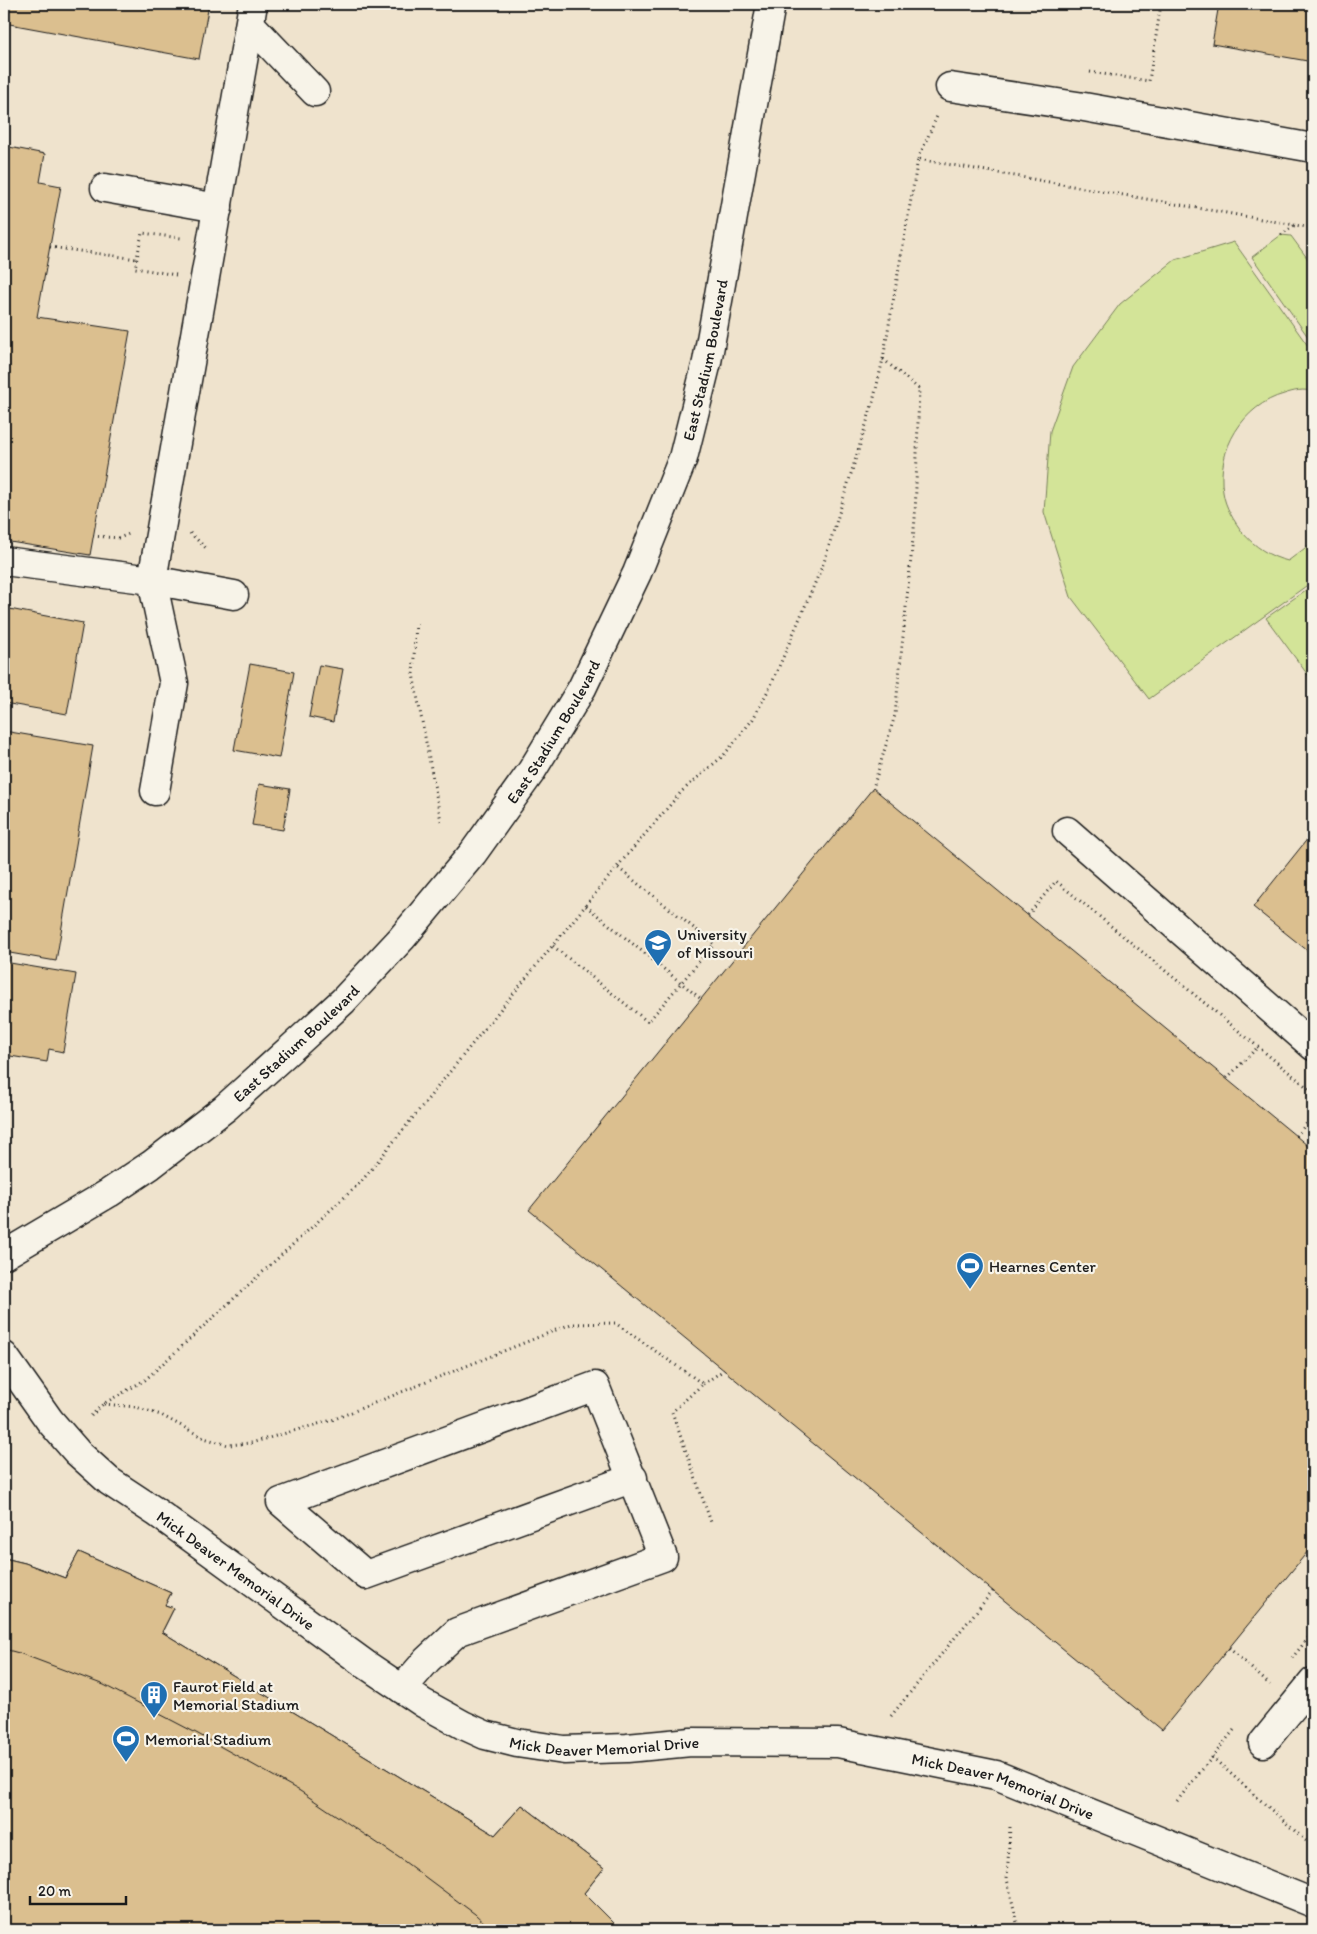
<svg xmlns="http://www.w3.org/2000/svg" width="1317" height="1934" font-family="Itim,sans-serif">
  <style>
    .built { fill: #efe3cd }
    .green { fill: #d3e498; stroke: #78805a }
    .building { fill: #dbbf8f; stroke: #1c1c1c }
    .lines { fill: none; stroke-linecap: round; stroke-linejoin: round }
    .minor-casing { stroke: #1c1c1c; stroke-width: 31 }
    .major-casing { stroke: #1c1c1c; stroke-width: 31 }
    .path { stroke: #1c1c1c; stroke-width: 3; stroke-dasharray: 1 4; stroke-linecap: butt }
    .minor { stroke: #f7f3e8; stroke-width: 28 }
    .major { stroke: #f7f3e8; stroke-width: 28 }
    .labels { text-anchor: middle; stroke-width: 4.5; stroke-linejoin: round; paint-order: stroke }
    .street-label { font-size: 16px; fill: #1c1c1c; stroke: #f7f3e8 }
    .poi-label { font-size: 16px; fill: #1c1c1c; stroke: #f7f3e8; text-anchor: start }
  </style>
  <rect width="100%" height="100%" fill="#f7f3e8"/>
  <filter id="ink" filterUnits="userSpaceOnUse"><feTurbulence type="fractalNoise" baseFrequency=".02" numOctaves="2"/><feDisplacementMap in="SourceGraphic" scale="10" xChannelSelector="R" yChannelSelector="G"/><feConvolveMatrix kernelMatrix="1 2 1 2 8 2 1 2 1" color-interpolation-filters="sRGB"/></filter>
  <g filter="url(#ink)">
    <rect class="built" x="4" y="4" width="1309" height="1926"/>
    <g class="green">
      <polygon points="1281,235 1291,236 1313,266 1313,344 1252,257"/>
      <path d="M1234 242 1313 353V392C1304 388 1293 391 1284 394 1243 405 1216 450 1223 492 1225 507 1234 521 1243 533 1254 546 1270 557 1288 561L1313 542V581L1149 699 1071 597 1044 512 1050 431 1073 367 1120 304 1175 260Z"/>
      <polygon points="1313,585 1313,682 1266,618"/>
    </g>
    <g class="building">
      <polygon points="4,4 209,4 199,59 4,23"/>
      <polygon points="1219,4 1313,4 1313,62 1212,44"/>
      <polygon points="4,146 45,154 40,182 61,186 37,317 130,331 90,555 4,541"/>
      <polygon points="4,608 83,623 67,714 4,703"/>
      <polygon points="250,664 294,672 279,758 234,750"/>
      <polygon points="319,665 343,669 333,722 309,717"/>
      <polygon points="4,731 93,746 56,961 4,952"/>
      <polygon points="259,784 290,789 283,830 252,825"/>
      <polygon points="873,788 1313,1150 1313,1545 1162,1730 529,1210"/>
      <polygon points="1313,832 1313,955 1253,907"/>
      <polygon points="4,962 76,974 63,1052 49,1049 47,1062 4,1055"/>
      <polygon points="79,1552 171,1593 165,1605 174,1608 162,1632 495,1835 522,1805 604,1868 584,1893 621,1930 4,1930 4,1558 25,1563 65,1578"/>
      <polygon points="79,1552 171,1593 165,1605 174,1608 162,1632 495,1835 522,1805 604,1868 584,1893 621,1930 492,1930 475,1914 401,1859 300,1791 198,1734 104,1685 19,1653 4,1649 4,1558 25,1563 65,1578"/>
    </g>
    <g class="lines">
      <defs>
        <g id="minor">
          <polyline points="250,24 315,92"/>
          <polyline points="950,87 1084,107 1313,148"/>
          <polyline points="105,188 218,208"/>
          <polyline points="4,561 152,580 174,683 155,791"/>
          <polyline points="234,595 152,580 253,4"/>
          <polyline points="1067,831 1313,1046"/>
          <path id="s1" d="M4 1356 50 1421 77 1452 109 1481 156 1512 365 1664 423 1703 463 1725 485 1735 517 1743 564 1750 627 1748 691 1742 838 1743 996 1775 1313 1903"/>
          <polyline points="402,1689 427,1660 457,1632 663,1557 595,1386 281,1502 366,1575 633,1478"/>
          <polyline points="1263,1743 1313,1682"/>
        </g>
        <g id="major">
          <path id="s2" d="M4 1255 109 1193 151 1165 225 1108 297 1043 343 1001 402 938 473 853 531 772 582 688 637 573 683 458 707 362 771 4"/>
        </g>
      </defs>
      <use href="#minor" class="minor-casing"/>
      <use href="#major" class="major-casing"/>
      <g class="path">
        <polyline points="1090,72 1149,81 1161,4"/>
        <polyline points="918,159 938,114"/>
        <polyline points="1281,235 1295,225 1313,228"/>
        <polyline points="50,247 137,259"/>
        <polyline points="176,275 135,268 142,233 181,238"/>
        <polyline points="883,359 918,159 1295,225"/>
        <polyline points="190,533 208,550"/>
        <polyline points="93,536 119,538 129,534"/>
        <polyline points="416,623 413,674 441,821"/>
        <polyline points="586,906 701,999"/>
        <polyline points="1028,915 1056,881 1313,1092"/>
        <polyline points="553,946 648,1022 714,944 617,867"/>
        <polyline points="1227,1078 1258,1047"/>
        <polyline points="1296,1136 1313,1116"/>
        <polyline points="703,1384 724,1370"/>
        <polyline points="104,1404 136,1407 161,1415 204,1438 228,1445 251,1443 332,1420 571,1324 615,1323 703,1384 672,1412 712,1525"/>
        <polyline points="91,1416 103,1404 145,1380 361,1182 486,1027 617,867 682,791 724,755 753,719 772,683 824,562 873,402 883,359 919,389 915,519 895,715 873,788"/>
        <polyline points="1229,1648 1270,1685"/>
        <polyline points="1292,1658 1313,1632"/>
        <polyline points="891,1716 993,1591"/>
        <polyline points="1212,1757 1313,1847"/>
        <polyline points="1177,1801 1234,1730"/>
        <polyline points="1010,1827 1007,1879 1018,1927 1021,1930"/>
      </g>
      <use href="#minor" class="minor"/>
      <use href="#major" class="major"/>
    </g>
  </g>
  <defs>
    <symbol id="university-pin" viewBox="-11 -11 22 30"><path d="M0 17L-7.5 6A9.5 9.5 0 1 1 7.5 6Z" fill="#1f6fb2" stroke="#f7f3e8"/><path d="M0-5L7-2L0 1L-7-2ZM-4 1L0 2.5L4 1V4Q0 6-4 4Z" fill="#fff"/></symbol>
    <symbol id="stadium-pin" viewBox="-11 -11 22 30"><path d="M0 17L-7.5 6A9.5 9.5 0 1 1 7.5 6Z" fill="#1f6fb2" stroke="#f7f3e8"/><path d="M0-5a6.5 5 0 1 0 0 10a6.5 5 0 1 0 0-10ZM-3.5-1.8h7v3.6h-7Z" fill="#fff"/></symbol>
    <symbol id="building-pin" viewBox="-11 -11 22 30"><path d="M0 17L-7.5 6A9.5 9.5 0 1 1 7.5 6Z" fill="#1f6fb2" stroke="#f7f3e8"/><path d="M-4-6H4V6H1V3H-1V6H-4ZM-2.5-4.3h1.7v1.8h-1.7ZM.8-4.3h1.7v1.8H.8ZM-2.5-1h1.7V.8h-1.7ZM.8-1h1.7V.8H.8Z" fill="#fff"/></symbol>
  </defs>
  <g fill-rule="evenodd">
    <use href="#university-pin" x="642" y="927" width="32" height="43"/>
    <use href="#stadium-pin" x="954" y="1250" width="32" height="43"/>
    <use href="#building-pin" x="138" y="1679" width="32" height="43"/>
    <use href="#stadium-pin" x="110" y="1723" width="32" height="43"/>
  </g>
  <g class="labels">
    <g class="street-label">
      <text dy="6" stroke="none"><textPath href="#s2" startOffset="1172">East Stadium Boulevard</textPath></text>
      <text dy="6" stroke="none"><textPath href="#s2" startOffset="768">East Stadium Boulevard</textPath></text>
      <text dy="6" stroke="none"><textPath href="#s2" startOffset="362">East Stadium Boulevard</textPath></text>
      <text dy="6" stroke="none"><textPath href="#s1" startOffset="319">Mick Deaver Memorial Drive</textPath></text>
      <text dy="6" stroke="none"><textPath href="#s1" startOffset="739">Mick Deaver Memorial Drive</textPath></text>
      <text dy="6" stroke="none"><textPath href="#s1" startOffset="1144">Mick Deaver Memorial Drive</textPath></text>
    </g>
    <g class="poi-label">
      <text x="677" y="940">University<tspan x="677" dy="18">of Missouri</tspan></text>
      <text x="989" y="1272">Hearnes Center</text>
      <text x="173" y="1692">Faurot Field at<tspan x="173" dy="18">Memorial Stadium</tspan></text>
      <text x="145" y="1745">Memorial Stadium</text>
    </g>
  </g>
  <rect width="1317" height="1934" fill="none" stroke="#f7f3e8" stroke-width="20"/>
  <rect x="10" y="10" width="1297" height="1914" fill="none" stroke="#1c1c1c" stroke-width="2" filter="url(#ink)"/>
  <path d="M30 1896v8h96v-8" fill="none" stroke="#1c1c1c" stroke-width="2.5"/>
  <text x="38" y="1896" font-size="15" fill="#1c1c1c" stroke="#f7f3e8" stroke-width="4" paint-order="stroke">20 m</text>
</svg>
